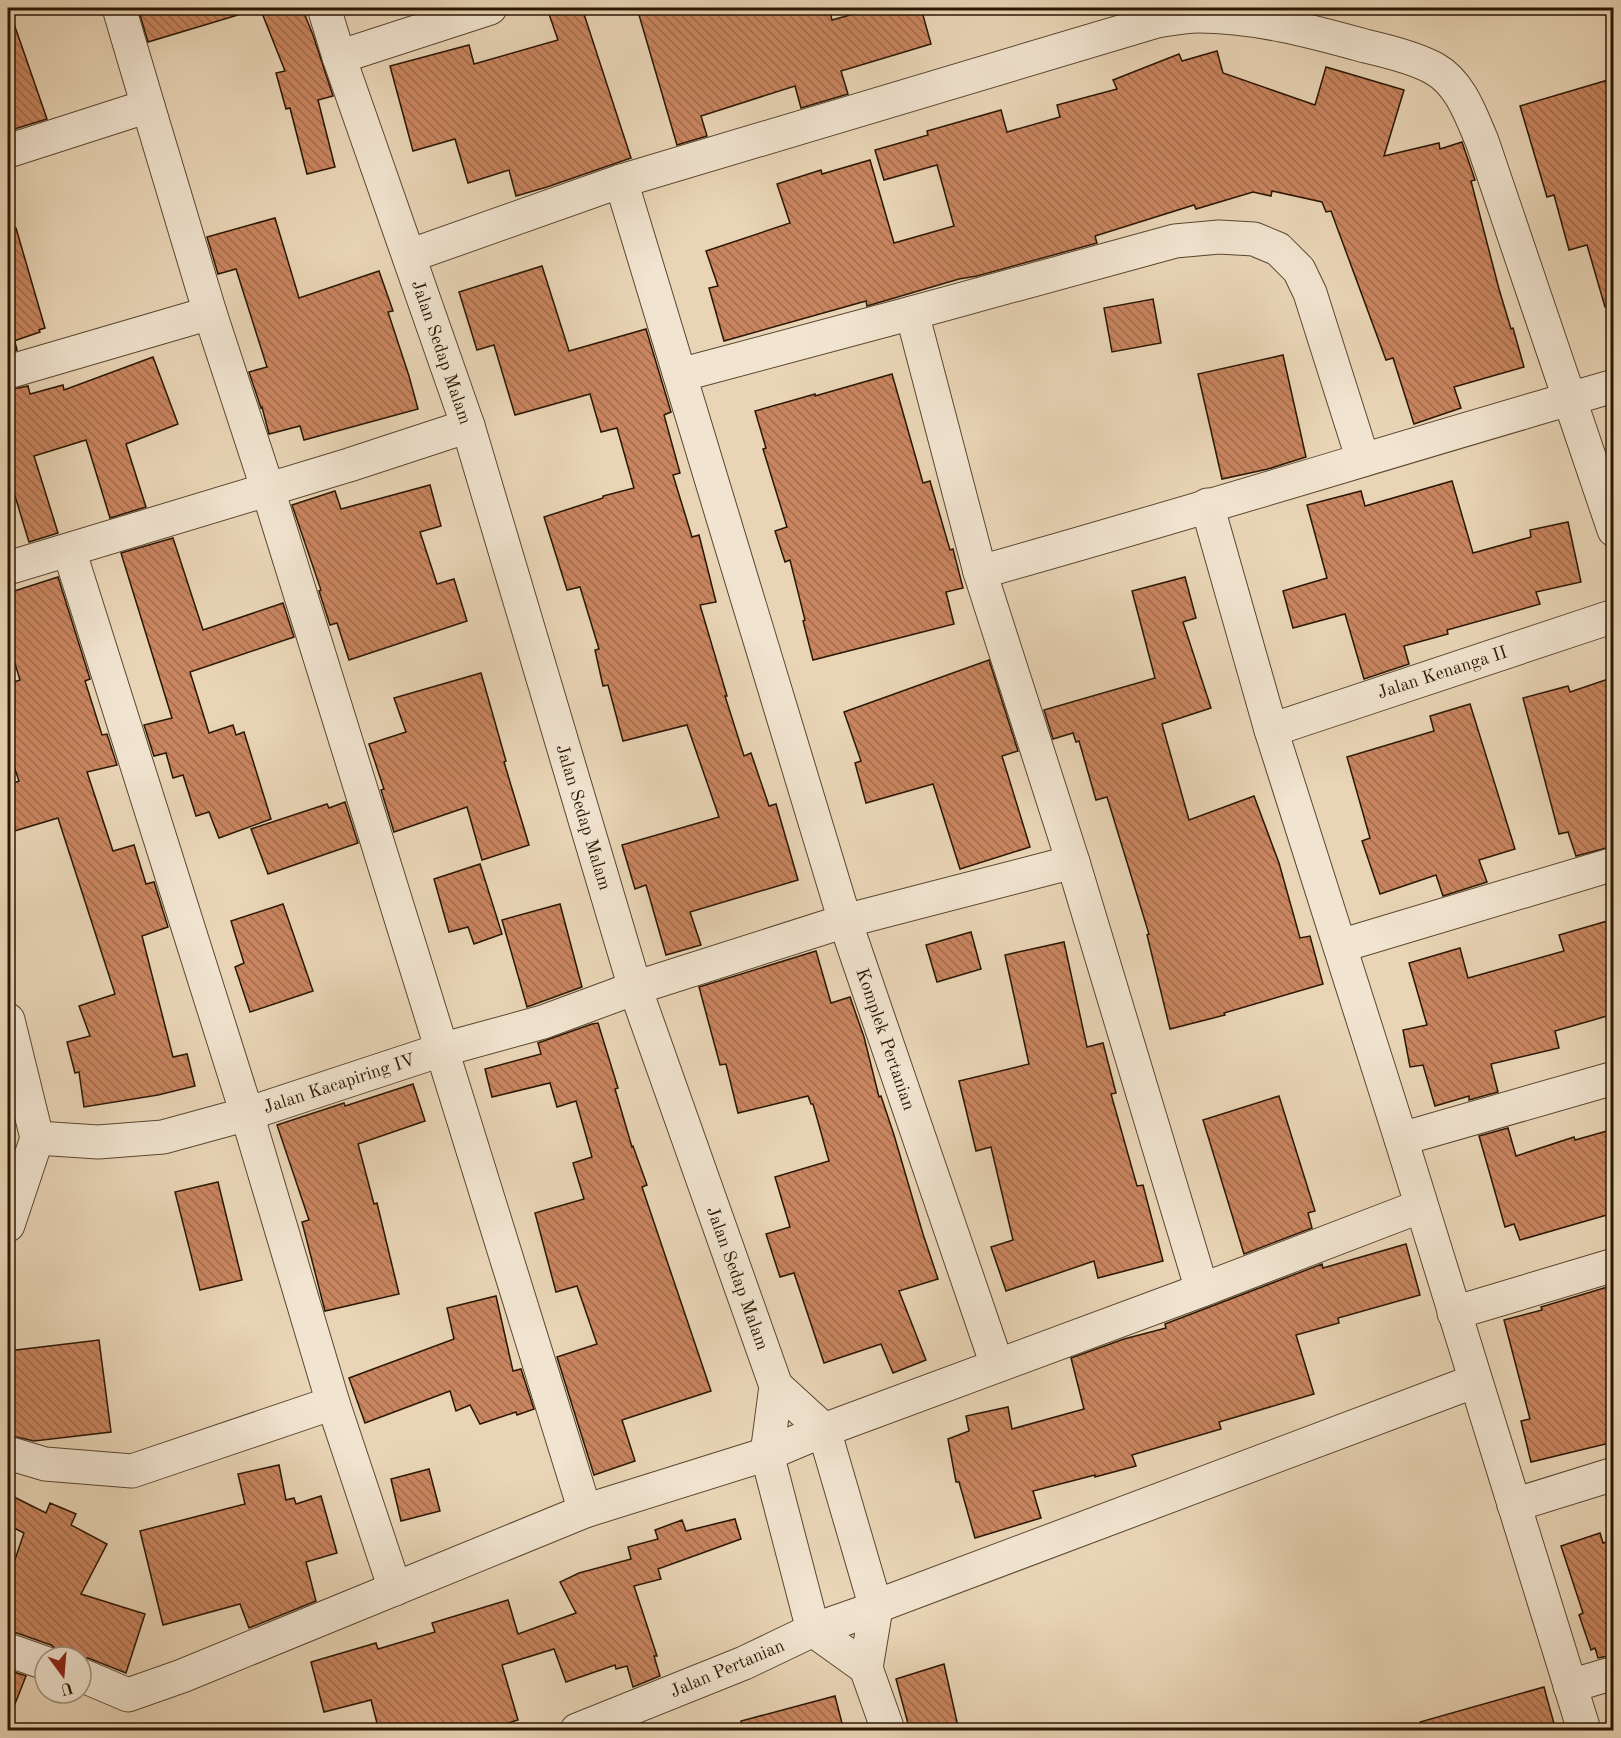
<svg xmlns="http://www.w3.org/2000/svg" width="1621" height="1738" font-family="'Old Standard TT',serif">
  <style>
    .building { fill: url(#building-back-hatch); stroke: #2a1703; stroke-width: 1.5 }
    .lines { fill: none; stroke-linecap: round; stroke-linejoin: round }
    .minor-casing { stroke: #5a4630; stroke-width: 35 }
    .tertiary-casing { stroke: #5a4630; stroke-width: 35 }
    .minor { stroke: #f1e4d0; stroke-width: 33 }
    .tertiary { stroke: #f1e4d0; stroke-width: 33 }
    .labels { text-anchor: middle; stroke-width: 6; stroke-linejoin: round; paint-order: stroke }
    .street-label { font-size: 18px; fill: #2a1703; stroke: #f1e4d0 }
  </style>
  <defs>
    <pattern id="building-back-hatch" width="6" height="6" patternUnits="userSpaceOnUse" patternTransform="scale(1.5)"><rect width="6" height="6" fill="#c98560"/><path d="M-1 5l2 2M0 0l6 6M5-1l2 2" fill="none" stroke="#a36c4d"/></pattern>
  </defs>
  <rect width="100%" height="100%" fill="#e9d5b6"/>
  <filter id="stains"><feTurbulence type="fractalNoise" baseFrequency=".00333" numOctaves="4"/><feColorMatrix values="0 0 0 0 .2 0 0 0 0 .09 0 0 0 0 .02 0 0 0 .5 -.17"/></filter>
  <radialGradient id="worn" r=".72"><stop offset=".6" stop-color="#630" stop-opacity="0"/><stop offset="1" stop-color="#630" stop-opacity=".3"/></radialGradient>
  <g class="building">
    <polygon points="138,8 237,8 238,15 148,42"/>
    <polygon points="260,8 302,8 313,35 333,96 318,100 335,167 307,174 290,108 286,109 276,73 285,71"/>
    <polygon points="568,8 582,8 631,158 547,187 516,196 509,170 468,183 455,139 413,151 390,66 469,45 474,64 558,40 549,14"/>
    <polygon points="637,8 829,8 832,20 875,8 921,8 931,44 841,71 848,94 801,108 795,86 701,116 707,136 677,145"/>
    <polygon points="12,18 47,119 8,131 8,19"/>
    <polygon points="1217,51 1223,73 1315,105 1326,67 1404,90 1384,156 1439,143 1440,149 1462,142 1475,180 1471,181 1499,289 1511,329 1513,328 1524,367 1454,387 1461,408 1414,424 1393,358 1386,360 1331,211 1326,212 1322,202 1272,191 1271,196 1253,192 1196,209 1194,205 1095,236 1097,243 977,276 959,279 867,306 866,301 724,341 709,288 718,286 706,251 790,223 777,184 821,170 822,174 870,160 894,243 954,226 937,165 884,180 875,150 928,135 927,131 1001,110 1007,132 1060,117 1057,105 1117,89 1113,80 1179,54 1182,61"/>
    <polygon points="1608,80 1614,100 1614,306 1605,307 1587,245 1569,250 1554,195 1547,197 1520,106"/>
    <polygon points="275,218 299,298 379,271 393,311 388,312 409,376 418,409 304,440 300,426 269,434 262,407 261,408 249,372 267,367 236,269 218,274 207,237"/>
    <polygon points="16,228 45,328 39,330 40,332 8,343 15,342 17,350 8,353 8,229"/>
    <polygon points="542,266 569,351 646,329 671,412 664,415 680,473 673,475 692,537 699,535 716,602 700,605 727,696 725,696 744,756 751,753 769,806 776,804 798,880 690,912 701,945 666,955 646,885 635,889 622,845 719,817 687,725 623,741 608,685 603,686 595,650 599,649 580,587 567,590 544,517 603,498 603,496 634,488 617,428 601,432 590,394 515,415 494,345 477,350 459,292"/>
    <polygon points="1153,299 1161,343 1112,352 1104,308"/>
    <polygon points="1283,355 1306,457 1268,469 1222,479 1198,374"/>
    <polygon points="153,357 178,424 126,444 146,507 110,518 86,440 34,456 58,533 29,542 8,473 8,390 28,386 30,394 63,385 64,390"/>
    <polygon points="892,374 923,483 930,481 950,550 953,549 963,588 946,592 954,624 813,660 803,621 805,620 790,560 785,562 775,531 787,527 763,449 766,448 755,411 815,394 815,396"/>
    <polygon points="1452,481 1473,553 1531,537 1530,530 1568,522 1581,582 1536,592 1540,604 1447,630 1448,634 1404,646 1409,664 1364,679 1345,614 1293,628 1283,591 1327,578 1307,505 1361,491 1365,506"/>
    <polygon points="430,485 441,526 420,532 437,584 454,579 467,621 349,660 337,623 330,625 319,591 321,590 292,505 335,491 341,509"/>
    <polygon points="173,538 203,630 283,603 294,637 190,672 209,733 233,725 236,735 244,732 271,819 219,838 209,812 196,816 183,775 173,778 166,753 154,756 144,725 172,718 121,553"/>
    <polygon points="58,577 90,679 85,681 102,735 107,734 117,765 87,772 113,851 134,845 146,884 154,882 168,927 142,936 173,1057 187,1054 195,1086 158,1095 84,1107 79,1072 75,1073 67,1042 90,1036 79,1006 115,994 58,818 8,833 8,785 19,781 8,749 8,684 20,680 8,641 8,593"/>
    <polygon points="1185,577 1196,618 1183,622 1211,708 1162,724 1189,820 1254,796 1279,863 1300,938 1310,936 1323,984 1224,1013 1225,1015 1170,1029 1147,935 1149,934 1107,797 1096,800 1079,741 1076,742 1073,733 1053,739 1044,710 1155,678 1132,591"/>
    <polygon points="989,660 1018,751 1002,756 1030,847 960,869 933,784 866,803 855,763 861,761 844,712"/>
    <polygon points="481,673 506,761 504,762 529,845 482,860 467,807 394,832 381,790 384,789 369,744 406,732 394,698"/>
    <polygon points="1614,677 1614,846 1576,856 1568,832 1559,834 1523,698 1568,686 1570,692"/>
    <polygon points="1470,704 1515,849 1479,860 1487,882 1443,896 1436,875 1380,894 1362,841 1370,838 1347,757 1434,731 1430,716"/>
    <polygon points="345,802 358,843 268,874 251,829 327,804 329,808"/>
    <polygon points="480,864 502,934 474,944 468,927 449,932 434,879"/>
    <polygon points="283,904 313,991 250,1012 235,967 244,963 231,921"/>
    <polygon points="560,904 582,987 527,1007 502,920"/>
    <polygon points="1614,919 1614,1014 1555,1031 1559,1048 1491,1064 1498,1092 1469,1100 1469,1096 1435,1106 1423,1065 1410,1067 1403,1030 1427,1025 1409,963 1460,948 1468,978 1564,951 1559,935"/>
    <polygon points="971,932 981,969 937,982 926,945"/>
    <polygon points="1064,942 1087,1047 1103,1043 1116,1093 1111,1094 1137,1186 1143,1185 1163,1261 1098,1278 1094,1261 1006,1291 991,1247 1013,1240 991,1147 976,1151 959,1081 1029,1064 1005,955"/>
    <polygon points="816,951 831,1003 850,997 864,1037 879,1097 881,1096 894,1135 923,1234 938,1279 899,1291 926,1360 893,1373 881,1344 824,1363 794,1273 780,1277 766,1234 790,1227 775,1177 829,1161 813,1104 811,1104 808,1096 738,1113 726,1064 720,1065 699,987"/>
    <polygon points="598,1023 618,1088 615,1089 632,1147 633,1146 647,1185 642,1187 711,1391 622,1420 635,1461 594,1475 557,1357 597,1344 577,1286 556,1292 535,1213 584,1199 573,1163 592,1157 576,1101 557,1107 550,1083 492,1097 485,1069 541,1054 538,1043 592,1024"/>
    <polygon points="413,1084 425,1121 358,1144 374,1204 377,1203 399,1294 325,1311 302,1222 309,1220 277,1125 344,1103 345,1106"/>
    <polygon points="1279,1096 1315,1211 1308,1213 1312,1228 1244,1254 1203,1120"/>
    <polygon points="1508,1128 1516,1156 1574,1137 1575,1140 1614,1129 1614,1213 1520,1240 1514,1224 1505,1227 1479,1136"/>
    <polygon points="218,1182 242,1280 200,1290 175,1192"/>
    <polygon points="1406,1244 1420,1295 1338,1318 1339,1323 1296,1335 1314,1394 1219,1422 1221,1429 1132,1455 1136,1466 1095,1477 1095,1475 1033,1491 1041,1518 975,1538 959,1482 956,1482 948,1439 969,1431 966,1416 1008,1407 1012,1429 1084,1409 1071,1358 1124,1339 1166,1328 1165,1324 1322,1264 1323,1268"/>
    <polygon points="1614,1285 1614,1442 1531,1462 1521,1421 1530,1419 1504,1320 1542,1310 1541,1307"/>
    <polygon points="496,1296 513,1371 521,1369 534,1409 517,1415 516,1412 480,1424 470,1405 456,1411 450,1391 365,1423 349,1378 454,1339 447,1308"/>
    <polygon points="99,1340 111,1432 34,1441 8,1435 8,1351"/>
    <polygon points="279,1465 286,1500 294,1498 296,1504 321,1496 337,1553 306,1562 316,1601 249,1628 240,1604 163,1625 140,1531 245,1504 238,1474"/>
    <polygon points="429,1469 440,1511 401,1521 391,1479"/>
    <polygon points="8,1494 46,1513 50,1503 76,1514 71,1525 107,1544 81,1594 145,1614 126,1673 88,1658 75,1657 60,1652 51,1645 14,1632 8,1632 8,1580 24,1533 8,1525"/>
    <polygon points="735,1519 741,1539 658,1569 661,1579 634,1586 657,1656 654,1656 660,1676 633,1687 627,1666 616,1669 615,1665 566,1682 554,1649 502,1665 518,1720 482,1731 379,1731 371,1700 324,1712 311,1662 376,1643 378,1649 435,1632 432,1623 508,1600 518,1634 576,1613 560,1582 579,1573 631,1559 628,1547 658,1539 655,1530 682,1520 686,1531"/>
    <polygon points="1600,1533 1603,1543 1614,1540 1614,1655 1598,1658 1595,1648 1591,1650 1579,1615 1583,1613 1561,1546"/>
    <polygon points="944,1664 959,1731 910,1731 896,1679"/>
    <polygon points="8,1670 26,1676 9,1719 8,1719"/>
    <polygon points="1544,1687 1556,1731 1421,1731 1420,1722"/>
    <polygon points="835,1696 844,1731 742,1731 741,1721"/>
  </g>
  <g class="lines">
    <defs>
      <g id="minor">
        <polyline points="324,8 339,57 468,426 635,988 776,1386 767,1454 813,1630"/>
        <polyline points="339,57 490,8"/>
        <polyline points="148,106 210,313 268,490 585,1511"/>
        <polyline points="8,151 148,106 119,8"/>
        <path d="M621 181 1157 21C1171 19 1185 16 1198 16 1255 16 1311 31 1365 46 1387 51 1416 58 1435 69 1461 84 1471 116 1482 141L1614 530"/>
        <path d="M409 256 621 181 845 921 1073 862 980 572C1192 513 1402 447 1614 386"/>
        <polyline points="8,372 210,313"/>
        <polyline points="680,375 912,313"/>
        <polyline points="1207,505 1271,730 1401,1139 1584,1730"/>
        <polyline points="69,550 247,1114 333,1403 395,1589"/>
        <polyline points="8,568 349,465 468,426"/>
        <polyline points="980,572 912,313 1175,241 1219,237 1254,239 1278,249 1299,270 1310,293 1363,460"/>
        <polyline points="1271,730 1614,616"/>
        <polyline points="1073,862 1202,1290"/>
        <polyline points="1340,946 1614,864"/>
        <polyline points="8,1020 37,1138 8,1225"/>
        <polyline points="37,1138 98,1142 163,1137 247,1114 441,1050 543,1022 635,988 845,921 997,1365"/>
        <polyline points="1401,1139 1614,1078"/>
        <polyline points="1454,1313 1614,1265"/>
        <polyline points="776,1386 824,1430 876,1608 885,1603 1475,1381"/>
        <polyline points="8,1453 45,1464 132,1471 333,1403"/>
        <polyline points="1514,1505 1614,1474"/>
        <polyline points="8,1650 45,1663"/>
        <polyline points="81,1675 128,1695 182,1676 585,1511 767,1454 824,1430 1202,1290 1421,1206"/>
        <polyline points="1570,1686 1614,1673"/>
      </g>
      <g id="tertiary">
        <polyline points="813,1630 866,1668"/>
        <polyline points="577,1730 744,1663 813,1630 876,1608 866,1668 888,1730"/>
      </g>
    </defs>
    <use href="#minor" class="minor-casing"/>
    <use href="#tertiary" class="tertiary-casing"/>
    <use href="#minor" class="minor"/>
    <use href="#tertiary" class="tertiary"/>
  </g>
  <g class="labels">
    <g class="street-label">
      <text transform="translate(442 352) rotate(71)" y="6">Jalan Sedap Malam</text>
      <text transform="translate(1442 672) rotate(-18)" y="6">Jalan Kenanga II</text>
      <text transform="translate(584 817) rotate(73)" y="6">Jalan Sedap Malam</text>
      <text transform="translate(886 1039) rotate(71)" y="6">Komplek Pertanian</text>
      <text transform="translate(339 1083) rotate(-18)" y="6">Jalan Kacapiring IV</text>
      <text transform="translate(738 1278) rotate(70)" y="6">Jalan Sedap Malam</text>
      <text transform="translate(727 1668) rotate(-23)" y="6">Jalan Pertanian</text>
    </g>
  </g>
  <rect width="1621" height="1738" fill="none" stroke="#e9d5b6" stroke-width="30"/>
  <rect x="9" y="9" width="1603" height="1720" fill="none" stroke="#2a1703" stroke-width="3"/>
  <rect x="15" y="15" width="1591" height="1708" fill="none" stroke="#2a1703" stroke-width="1.5"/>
  <g transform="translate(63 1675) rotate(164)"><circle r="28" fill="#f1e4d0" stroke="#a1927e" stroke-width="1.5"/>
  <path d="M0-4.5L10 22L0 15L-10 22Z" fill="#8f2418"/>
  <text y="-9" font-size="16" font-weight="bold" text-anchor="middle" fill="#2a1703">U</text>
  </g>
  <rect width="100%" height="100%" filter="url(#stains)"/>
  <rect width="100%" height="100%" fill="url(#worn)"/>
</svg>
